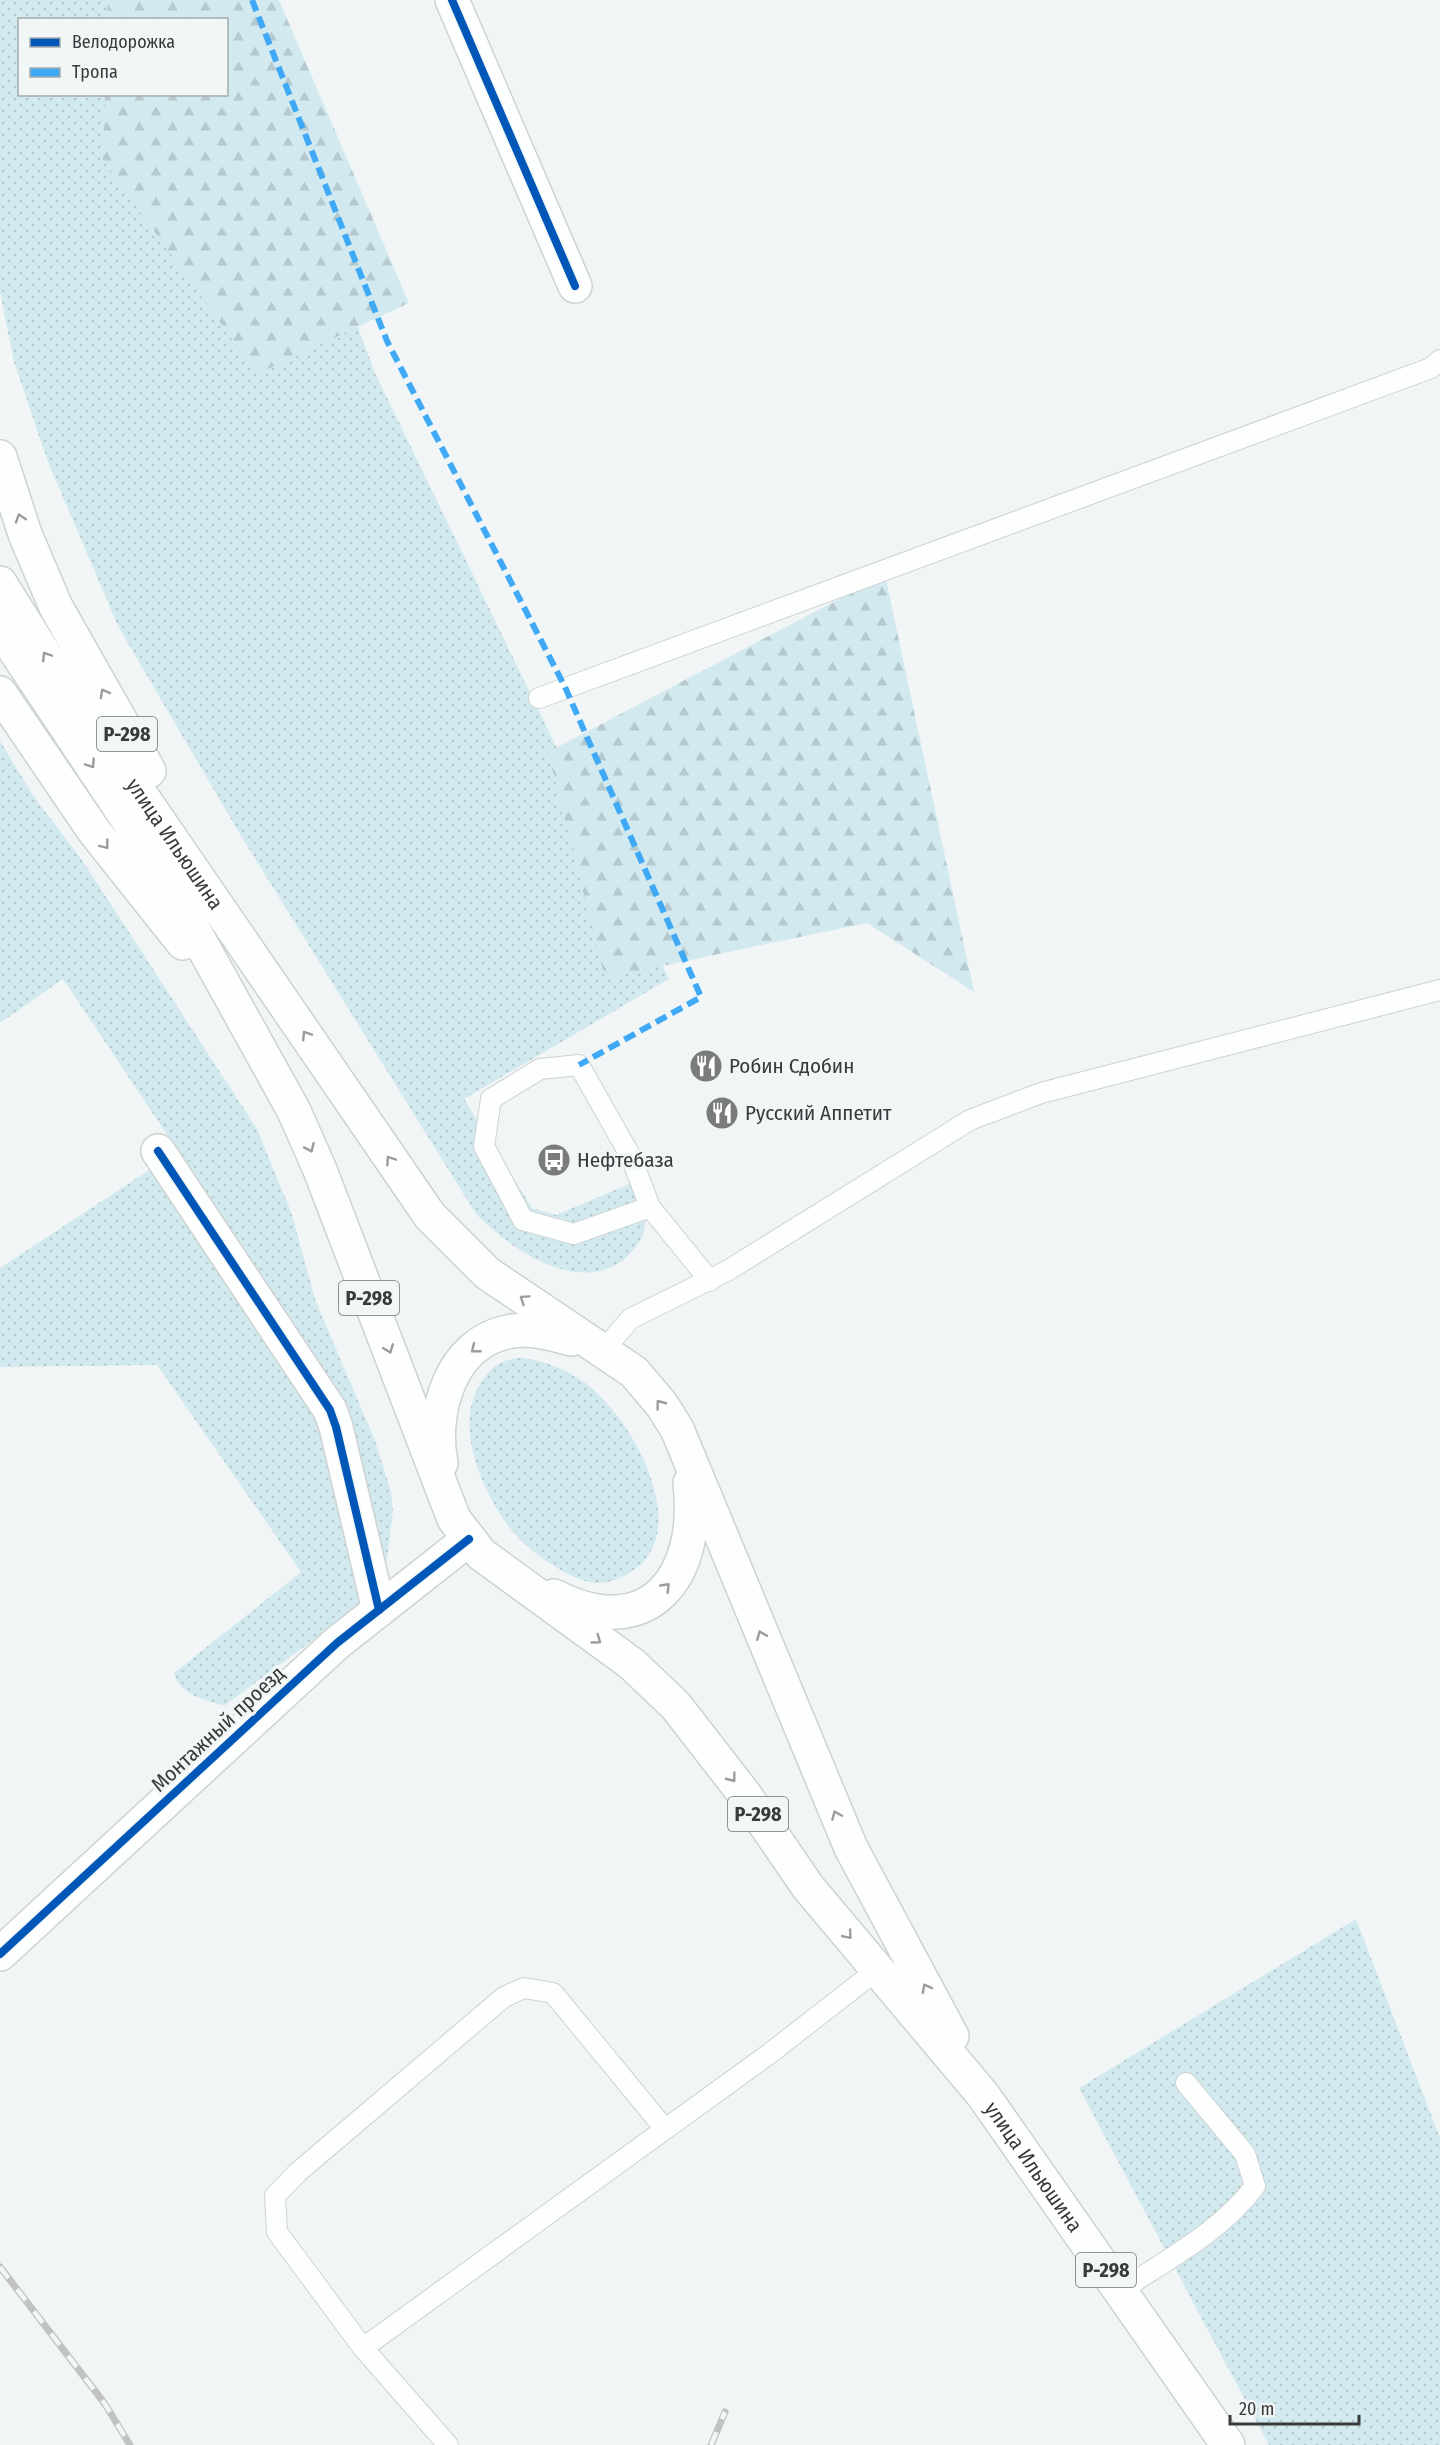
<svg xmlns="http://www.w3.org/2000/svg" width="1440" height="2445" font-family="'Fira Sans Condensed',sans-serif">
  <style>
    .grass { fill: url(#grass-dots); fill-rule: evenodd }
    .forest { fill: url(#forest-firs) }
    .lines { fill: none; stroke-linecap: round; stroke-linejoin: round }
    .service-casing { stroke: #cfd2d2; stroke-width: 22 }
    .minor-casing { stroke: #cfd2d2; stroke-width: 36 }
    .trunk-casing { stroke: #cfd2d2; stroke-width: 36 }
    .service { stroke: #fdfefe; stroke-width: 20 }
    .minor { stroke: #fdfefe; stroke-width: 33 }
    .trunk { stroke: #fdfefe; stroke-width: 33 }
    .rail-casing { stroke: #c1c2c2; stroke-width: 7 }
    .rail { stroke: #f1f6f7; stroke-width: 4.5; stroke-dasharray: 14; stroke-linecap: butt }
    .quiet { stroke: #3fa9f5; stroke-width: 6; stroke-dasharray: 12 6; stroke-linecap: butt }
    .cycleway-casing { stroke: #f1f6f7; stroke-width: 11 }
    .cycleway { stroke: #0057b8; stroke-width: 8 }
    .oneway { stroke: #9a9c9c }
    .labels { text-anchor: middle; stroke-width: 6; stroke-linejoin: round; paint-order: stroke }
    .shield { fill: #f1f6f7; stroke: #707273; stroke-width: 1.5 }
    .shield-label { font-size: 20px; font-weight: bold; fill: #383a3b }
    .street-label { font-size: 21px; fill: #383a3b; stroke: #f1f6f7 }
    .poi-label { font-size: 21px; fill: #383a3b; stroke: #f1f6f7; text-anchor: start }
  </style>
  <defs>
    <pattern id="grass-dots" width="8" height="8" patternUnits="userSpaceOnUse" patternTransform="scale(1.5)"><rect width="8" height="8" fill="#d2eaef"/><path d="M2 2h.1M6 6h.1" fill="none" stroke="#b5c9ce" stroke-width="1.8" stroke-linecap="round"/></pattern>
    <pattern id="forest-firs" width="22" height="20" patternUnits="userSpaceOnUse" patternTransform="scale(1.5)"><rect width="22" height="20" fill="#d2eaef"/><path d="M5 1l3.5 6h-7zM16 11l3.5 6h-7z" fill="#b5c9ce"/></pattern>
  </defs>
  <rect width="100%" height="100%" fill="#f2f5f6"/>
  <g class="grass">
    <path d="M0 0H236L375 373 669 979 464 1099 532 1208 556 1215 632 1183C635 1194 646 1215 645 1227 643 1239 635 1250 626 1258 579 1297 510 1249 476 1214L244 841 119 628 48 462 14 362 0 292ZM20 20H226V94H20Z"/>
    <path d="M0 741 34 797 82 860 257 1129 291 1212 316 1302 374 1438 391 1491 393 1511 387 1560 359 1606 224 1706C204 1699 179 1695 174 1673L301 1572 157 1365 0 1367V1268L178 1151 63 979 0 1023Z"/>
    <path d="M518 1358C544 1359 573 1372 593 1389 641 1431 705 1555 608 1582 593 1586 574 1578 561 1570 538 1557 519 1542 504 1520 478 1482 454 1422 482 1381 493 1365 500 1361 518 1358Z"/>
    <polygon points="1356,1919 1440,2138 1440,2445 1269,2445 1079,2088"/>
  </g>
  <g class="forest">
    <polygon points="108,0 279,0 409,303 257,374 103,160 105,95 226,94 226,20 107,19"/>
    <polygon points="885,575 974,992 867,923 605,978 548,752"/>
  </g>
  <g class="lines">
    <defs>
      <g id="service">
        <polyline points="539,698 1431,368 1440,360"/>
        <polyline points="650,1207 574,1234 523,1220 484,1146 491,1099 540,1069 579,1065 631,1157 650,1207 710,1281"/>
        <polyline points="603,1351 630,1319 727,1271 970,1120 1041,1093 1440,990"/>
        <polyline points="665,2129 553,1993 524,1988 504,1997 297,2173 275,2196 277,2232 363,2348 769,2054 877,1970"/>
        <path d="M1120 2291C1166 2260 1222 2231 1255 2186L1245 2154 1186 2083"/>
        <polyline points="363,2348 448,2445"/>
      </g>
      <g id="minor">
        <polyline points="452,0 575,286"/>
        <polyline points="158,1151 330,1410 336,1427 379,1610"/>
        <polyline points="0,1954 337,1643 469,1539"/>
      </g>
      <g id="trunk">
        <polyline points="0,457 25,534 56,607 149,771"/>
        <path id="s1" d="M0 583 45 655 430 1216 487 1273 634 1372 662 1405 677 1429 851 1848 952 2036"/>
        <path id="s2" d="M0 628 156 862 294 1111 320 1170 454 1519 481 1554 632 1664 676 1706 745 1795 808 1887 983 2095 1228 2445"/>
        <polyline points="0,693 94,831 183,943"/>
        <path d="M441 1463C431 1413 450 1344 507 1332 529 1327 550 1333 571 1339"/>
        <path d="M554 1596C649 1645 701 1576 690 1483"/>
      </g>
    </defs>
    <use href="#service" class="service-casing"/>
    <use href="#minor" class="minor-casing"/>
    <use href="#trunk" class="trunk-casing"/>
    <use href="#service" class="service"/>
    <use href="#minor" class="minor"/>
    <use href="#trunk" class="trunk"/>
    <defs>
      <g id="rail">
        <polyline points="0,2267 105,2404 130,2445"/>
        <polyline points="711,2445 725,2412"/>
      </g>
    </defs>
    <use href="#rail" class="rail-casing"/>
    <use href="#rail" class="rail"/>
    <polyline class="quiet" points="252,0 387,341 565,687 701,997 579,1065"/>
    <defs>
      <g id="cycleway">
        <polyline points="452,0 575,286"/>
        <polyline points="158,1151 330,1410 336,1427 379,1610"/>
        <polyline points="0,1954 337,1643 469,1539"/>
      </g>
    </defs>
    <use href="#cycleway" class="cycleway-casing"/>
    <use href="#cycleway" class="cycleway"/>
  </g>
  <defs><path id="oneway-chevron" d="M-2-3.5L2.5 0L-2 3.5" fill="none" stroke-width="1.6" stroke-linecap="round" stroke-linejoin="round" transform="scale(1.5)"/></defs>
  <g class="oneway">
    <use href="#oneway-chevron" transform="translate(20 518) rotate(-108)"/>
    <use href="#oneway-chevron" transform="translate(46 656) rotate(-123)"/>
    <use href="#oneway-chevron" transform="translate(104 693) rotate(-119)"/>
    <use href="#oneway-chevron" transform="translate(91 764) rotate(56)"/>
    <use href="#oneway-chevron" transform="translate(105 845) rotate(52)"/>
    <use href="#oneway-chevron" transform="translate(306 1035) rotate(-123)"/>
    <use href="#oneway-chevron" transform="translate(310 1148) rotate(66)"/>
    <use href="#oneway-chevron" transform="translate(390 1160) rotate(-124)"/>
    <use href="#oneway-chevron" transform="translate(524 1299) rotate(-146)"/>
    <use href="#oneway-chevron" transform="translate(389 1349) rotate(69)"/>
    <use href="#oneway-chevron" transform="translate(475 1349) rotate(141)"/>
    <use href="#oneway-chevron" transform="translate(660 1404) rotate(-127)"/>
    <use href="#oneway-chevron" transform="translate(666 1587) rotate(-46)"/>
    <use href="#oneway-chevron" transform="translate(761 1635) rotate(-112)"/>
    <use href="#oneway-chevron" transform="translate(597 1640) rotate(36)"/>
    <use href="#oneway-chevron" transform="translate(732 1778) rotate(53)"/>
    <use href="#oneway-chevron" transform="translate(836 1815) rotate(-113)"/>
    <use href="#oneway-chevron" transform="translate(848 1935) rotate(50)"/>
    <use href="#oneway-chevron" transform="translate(926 1988) rotate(-118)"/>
  </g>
  <defs>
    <symbol id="restaurant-disc" viewBox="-11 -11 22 22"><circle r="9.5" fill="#797b7c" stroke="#f1f6f7"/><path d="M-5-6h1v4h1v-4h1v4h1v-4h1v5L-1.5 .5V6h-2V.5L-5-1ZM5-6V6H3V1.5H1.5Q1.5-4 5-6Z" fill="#fff"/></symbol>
    <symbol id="bus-disc" viewBox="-11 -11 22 22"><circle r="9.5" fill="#797b7c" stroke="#f1f6f7"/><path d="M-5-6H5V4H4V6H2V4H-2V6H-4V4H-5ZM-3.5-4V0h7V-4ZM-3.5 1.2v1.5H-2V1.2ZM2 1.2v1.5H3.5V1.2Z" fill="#fff"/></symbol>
  </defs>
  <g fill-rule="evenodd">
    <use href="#restaurant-disc" x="687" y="1047" width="38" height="38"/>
    <use href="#restaurant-disc" x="703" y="1094" width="38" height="38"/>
    <use href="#bus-disc" x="535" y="1141" width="38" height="38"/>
  </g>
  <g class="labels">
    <g class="shield">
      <rect x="97" y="717" width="60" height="34" rx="4.5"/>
      <rect x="339" y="1281" width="60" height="34" rx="4.5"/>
      <rect x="728" y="1797" width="60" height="34" rx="4.5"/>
      <rect x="1076" y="2253" width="60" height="34" rx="4.5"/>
    </g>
    <g class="shield-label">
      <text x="127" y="741">Р-298</text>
      <text x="369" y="1305">Р-298</text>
      <text x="758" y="1821">Р-298</text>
      <text x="1106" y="2277">Р-298</text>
    </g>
    <g class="street-label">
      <text dy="7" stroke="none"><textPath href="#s1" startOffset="314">улица Ильюшина</textPath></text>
      <text transform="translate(218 1729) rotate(-43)" y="7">Монтажный проезд</text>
      <text dy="7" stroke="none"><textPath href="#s2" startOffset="1880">улица Ильюшина</textPath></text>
    </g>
    <g class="poi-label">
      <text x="729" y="1073">Робин Сдобин</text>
      <text x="745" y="1120">Русский Аппетит</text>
      <text x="577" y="1167">Нефтебаза</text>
    </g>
  </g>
  <rect x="18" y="18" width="210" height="78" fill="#f1f6f7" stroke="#a7abac" stroke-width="1.5"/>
  <rect x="30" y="38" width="30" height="9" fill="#0057b8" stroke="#a7abac" stroke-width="1.5"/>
  <text x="72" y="48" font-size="18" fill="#383a3b">Велодорожка</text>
  <rect x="30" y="68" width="30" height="9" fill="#3fa9f5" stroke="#a7abac" stroke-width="1.5"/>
  <text x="72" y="78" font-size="18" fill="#383a3b">Тропа</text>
  <path d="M1230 2415v9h129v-9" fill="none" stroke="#383a3b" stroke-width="3"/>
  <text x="1239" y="2415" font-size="18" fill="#383a3b" stroke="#f1f6f7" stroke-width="4.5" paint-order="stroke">20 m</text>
</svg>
